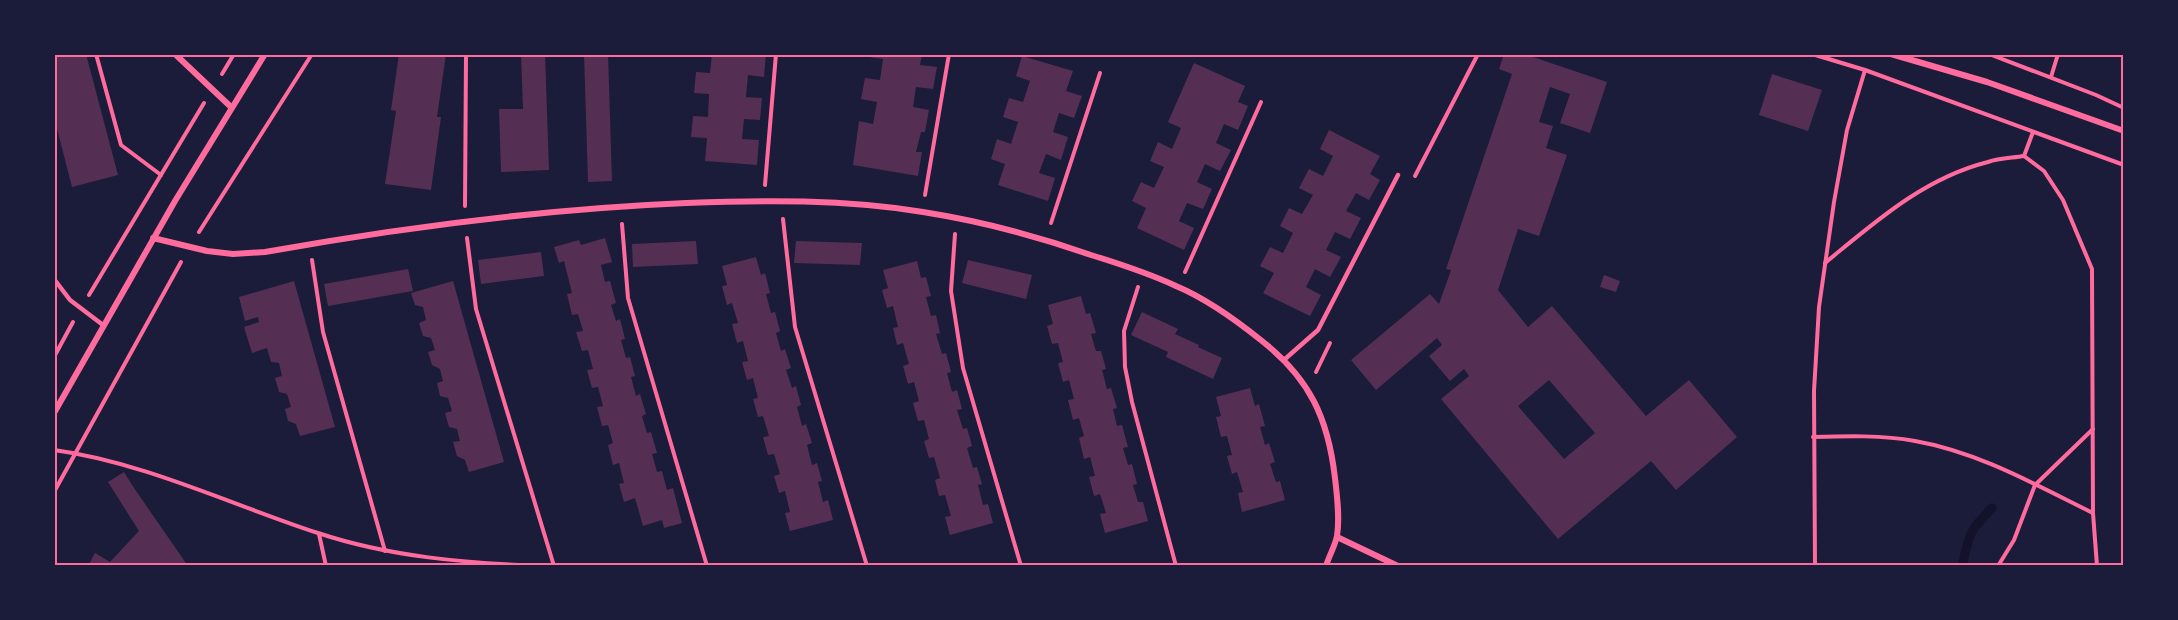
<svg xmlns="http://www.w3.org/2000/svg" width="2178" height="620" font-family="Manrope,sans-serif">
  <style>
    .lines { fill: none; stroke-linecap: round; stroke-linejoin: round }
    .stream { stroke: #12122b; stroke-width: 9 }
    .building { fill: #542f53; fill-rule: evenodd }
    .path { stroke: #ff6b9d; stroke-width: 4 }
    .service { stroke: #ff6b9d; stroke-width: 4.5 }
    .minor { stroke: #ff6b9d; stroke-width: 6 }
    .neatline { fill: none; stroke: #ff6b9d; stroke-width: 2 }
  </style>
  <rect width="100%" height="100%" fill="#1b1b3a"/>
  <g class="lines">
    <path class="stream" d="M1962 566C1970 534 1967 533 1992 508"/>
  </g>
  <g class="building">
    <polygon points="54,54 86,54 118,175 72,187 54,117"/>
    <polygon points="399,54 446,54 437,117 441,117 431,190 385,184 396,111 391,110"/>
    <polygon points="521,54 545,54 549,170 501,172 499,109 523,109"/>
    <polygon points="584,54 608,54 612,181 588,182"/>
    <polygon points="712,54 766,54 764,77 748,75 746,97 762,98 760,120 744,119 742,139 759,140 757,165 705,161 707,138 691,137 693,116 708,117 709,94 694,93 696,72 710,73"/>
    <polygon points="869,54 922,54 920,65 937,67 933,89 916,87 913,107 929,110 925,132 921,132 916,152 922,152 918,176 853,165 859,121 873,124 877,102 861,99 865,78 880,80 883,59 869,57"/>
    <path d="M1504 54H1524L1607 82 1590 133 1560 123 1570 94 1550 87 1539 122 1553 126 1546 148 1567 155 1539 236 1518 229 1498 290 1528 327 1552 306 1646 416 1689 380 1737 437 1676 490 1651 461 1558 539 1441 399 1469 376 1464 369 1450 381 1429 356 1442 345 1437 338 1376 390 1351 360 1430 294 1439 304 1451 270 1446 269 1512 74 1499 69ZM1549 380 1595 433 1564 459 1518 406Z"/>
    <polygon points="1022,56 1073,71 1066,91 1082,96 1074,118 1059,113 1053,132 1068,137 1061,160 1046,154 1039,173 1055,178 1048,201 998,185 1005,164 991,159 997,139 1011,144 1018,122 1003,117 1009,98 1023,102 1030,81 1016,76"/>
    <polygon points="1194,63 1245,86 1238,102 1248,106 1238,130 1224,124 1216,143 1231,150 1220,171 1205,164 1197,182 1212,189 1203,209 1187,203 1179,221 1194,228 1184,250 1137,228 1146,208 1132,201 1141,182 1154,188 1164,167 1150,161 1158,142 1172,149 1181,128 1168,122"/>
    <polygon points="1772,74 1822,90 1808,131 1759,115"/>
    <polygon points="1329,130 1380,156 1370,174 1380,180 1369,200 1356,193 1346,211 1361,218 1350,239 1335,232 1326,250 1341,257 1330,277 1315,269 1306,287 1321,295 1310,316 1263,293 1274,273 1260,266 1270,247 1283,253 1293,233 1280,226 1289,208 1302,214 1313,195 1299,188 1309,169 1323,176 1333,156 1320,149"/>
    <polygon points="605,238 612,262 601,265 605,282 610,281 616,303 611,305 616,321 620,319 625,339 621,340 626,358 630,357 635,376 631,377 636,396 640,394 646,414 642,416 647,433 651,432 657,453 652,454 657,472 662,471 667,490 673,488 682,523 664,528 662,520 643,526 635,498 624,502 619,484 624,483 619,463 613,465 608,445 613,443 608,425 602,426 597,407 603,406 598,387 592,388 587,370 593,369 588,350 582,351 576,332 583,331 578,314 572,315 567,294 572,293 564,261 559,263 554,247 579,240 581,245"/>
    <polygon points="696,241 698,264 633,267 632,244"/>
    <polygon points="796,241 862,243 860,265 794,263"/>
    <polygon points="541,252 544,276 481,284 478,260"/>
    <polygon points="756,257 761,275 765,273 770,293 766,294 771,313 775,312 780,331 776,333 781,351 785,349 791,368 786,370 792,388 796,386 801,405 797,407 802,426 806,424 812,443 807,445 812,465 817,463 822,481 818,482 823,502 828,500 833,520 790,531 785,513 790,512 785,491 779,493 774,476 780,474 774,454 768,455 763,437 769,436 763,416 758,417 753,399 758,398 753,378 747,380 742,362 748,361 743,341 737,343 732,324 738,323 732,303 727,305 722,286 727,285 722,266"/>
    <polygon points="968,260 1032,275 1026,299 962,283"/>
    <polygon points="917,261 921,278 926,277 931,296 926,297 931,316 936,315 940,333 936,334 942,354 946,353 951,372 947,373 952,392 957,390 962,409 957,410 963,429 967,428 972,446 967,448 973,468 977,467 982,484 978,485 983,505 988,504 993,523 950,535 945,517 951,516 945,495 939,496 935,480 940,478 934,457 929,458 924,441 929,439 924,420 918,421 913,403 919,401 914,382 908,384 903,366 909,364 903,343 897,345 893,328 898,327 893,306 887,308 882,290 888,288 883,270"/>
    <polygon points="408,269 413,291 328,306 324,284"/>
    <polygon points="1604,275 1620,281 1616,292 1600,287"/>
    <polygon points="294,281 335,427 300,436 296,424 288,421 285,409 291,407 287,394 279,392 275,378 282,376 279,363 271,362 267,348 252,353 244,327 259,322 258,317 245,321 239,297"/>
    <polygon points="453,281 504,462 469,472 465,460 457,456 453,442 460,441 457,429 449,427 445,413 452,411 448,398 440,396 437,383 443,381 440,369 432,365 428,352 435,350 431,338 423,336 419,323 426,320 423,307 415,305 411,293"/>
    <polygon points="1081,296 1086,314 1090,313 1096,333 1091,334 1096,351 1101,351 1106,369 1102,370 1107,389 1111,388 1117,408 1113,409 1117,426 1122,425 1128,447 1123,448 1128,465 1132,464 1137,484 1133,485 1138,502 1143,502 1148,521 1105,533 1100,514 1106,513 1100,494 1094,496 1089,477 1095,476 1090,457 1084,459 1079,438 1084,436 1079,418 1073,420 1068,400 1074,399 1069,380 1063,382 1058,363 1063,362 1058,343 1052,344 1047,326 1053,324 1048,305"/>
    <polygon points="1142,312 1178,329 1175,334 1199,345 1198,347 1222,358 1213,379 1166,357 1168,352 1131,335"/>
    <polygon points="1250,388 1255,406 1259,404 1265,426 1260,427 1265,445 1269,443 1275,462 1270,464 1276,482 1280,481 1285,500 1242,512 1238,493 1243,492 1237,472 1232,474 1227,456 1232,455 1227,436 1221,437 1216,417 1221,416 1216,397"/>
    <polygon points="124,472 134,488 188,566 88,566 95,553 110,562 139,531 108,482"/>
  </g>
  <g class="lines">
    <g class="path">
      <polyline points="96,54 121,145 161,175"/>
      <polyline points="1812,54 1865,70 2124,165"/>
      <polyline points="1989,54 2096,95 2124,108"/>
      <polyline points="222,74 234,54"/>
      <polyline points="2051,77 2058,54"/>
      <polyline points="2033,132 2024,156 2044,171 2063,200 2092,269 2093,513 2097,566"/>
      <polyline points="1415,176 1478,54"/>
      <polyline points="765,185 776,54"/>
      <polyline points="925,195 949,54"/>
      <polyline points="465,206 466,54"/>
      <polyline points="783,219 795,327 867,566"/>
      <polyline points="1051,223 1100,73"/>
      <polyline points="622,224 628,298 707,566"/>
      <polyline points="199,232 312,54"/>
      <polyline points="955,234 951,291 963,368 1021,566"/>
      <polyline points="467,238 476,309 554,566"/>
      <polyline points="312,260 323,332 385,551"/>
      <path d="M1825 263C1875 222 1924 178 1988 162 1999 158 2012 158 2024 156"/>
      <polyline points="1185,272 1261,102"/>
      <polyline points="1138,287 1124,331 1125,367 1132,402 1176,566"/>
      <polyline points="89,295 204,103"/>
      <polyline points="54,357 73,322"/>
      <polyline points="1316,372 1330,343"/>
      <path d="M1813 437C1847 436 1882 435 1915 441 1978 452 2036 485 2093 513"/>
      <path d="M54 450C143 462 232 505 318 533 390 557 466 563 541 566"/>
      <polyline points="54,492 181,262"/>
      <polyline points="319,534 326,566"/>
      <polyline points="1815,566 1814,391 1819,307 1834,202 1847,130 1865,70"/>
      <polyline points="1998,566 2014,540 2035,485 2093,429"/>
    </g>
    <g class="service">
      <polyline points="54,279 70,300 103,325"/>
      <polyline points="1285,359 1318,330 1398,175"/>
    </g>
    <g class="minor">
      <polyline points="175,54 231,107"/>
      <polyline points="1891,54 1987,82 2124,131"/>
      <path d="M153 238 207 251 233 254 265 252C404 227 545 209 686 203 765 200 844 199 923 212 980 221 1037 236 1091 255 1120 264 1148 273 1176 286 1207 299 1236 320 1262 341 1310 379 1328 418 1335 478 1337 496 1340 518 1337 536 1335 546 1329 556 1326 566"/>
      <polyline points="54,413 175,201 265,54"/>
      <polyline points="1337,537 1398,566"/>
    </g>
  </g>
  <rect width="2178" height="620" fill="none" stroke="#1b1b3a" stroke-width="111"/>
  <rect x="56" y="56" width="2066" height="508" class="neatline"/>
</svg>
